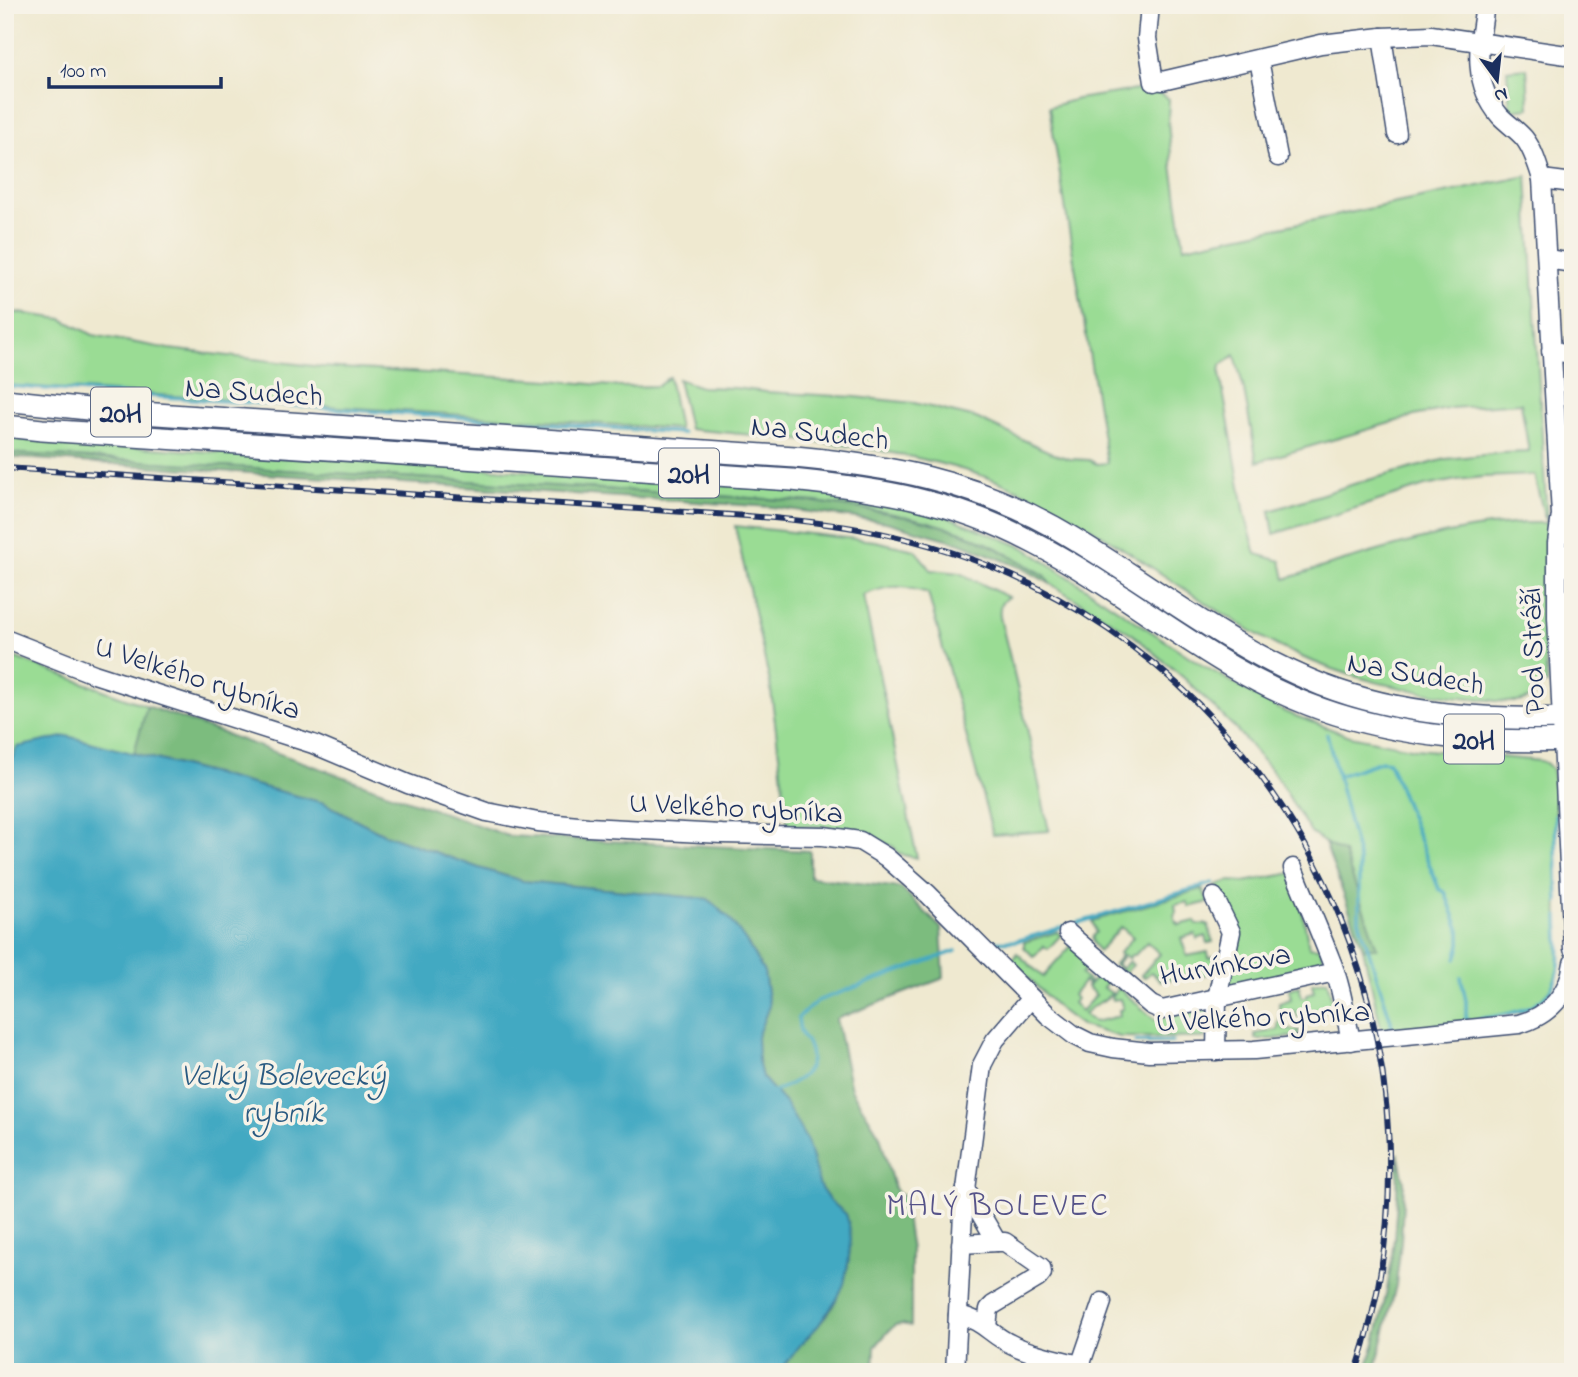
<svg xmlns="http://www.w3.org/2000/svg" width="1578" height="1377" font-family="'Indie Flower',sans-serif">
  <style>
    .green { fill: #9adc94; stroke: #5a8679; stroke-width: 2; fill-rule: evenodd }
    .forest { fill: #7bbc7e; stroke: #4b766e; stroke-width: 2 }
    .water { fill: #42a9c2; stroke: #2e6c90; stroke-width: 2 }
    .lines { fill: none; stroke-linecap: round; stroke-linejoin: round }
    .stream { stroke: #42a9c2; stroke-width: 3.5 }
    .minor-casing { stroke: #3b4b6f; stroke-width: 21 }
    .major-casing { stroke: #3b4b6f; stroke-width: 24 }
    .minor { stroke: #fff; stroke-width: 18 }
    .major { stroke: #fff; stroke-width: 21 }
    .rail-casing { stroke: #1b2f5e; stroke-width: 6 }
    .rail { stroke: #f7f3e8; stroke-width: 3.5; stroke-dasharray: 10; stroke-linecap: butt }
    .labels { text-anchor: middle; stroke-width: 7; stroke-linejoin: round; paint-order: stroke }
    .shield { fill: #f7f3e8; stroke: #5d6a87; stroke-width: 2 }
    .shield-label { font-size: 28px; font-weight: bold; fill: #1b2f5e }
    .street-label { font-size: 30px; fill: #1b2f5e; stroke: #f7f3e8 }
    .water-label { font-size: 32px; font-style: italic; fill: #295a81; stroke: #f7f3e8 }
    .neighbourhood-label { font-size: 32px; letter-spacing: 2px; fill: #565389; stroke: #f7f3e8 }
  </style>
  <rect width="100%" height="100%" fill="#f7f3e8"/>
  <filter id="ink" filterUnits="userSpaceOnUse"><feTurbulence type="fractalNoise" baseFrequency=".0143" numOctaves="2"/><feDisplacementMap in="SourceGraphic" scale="14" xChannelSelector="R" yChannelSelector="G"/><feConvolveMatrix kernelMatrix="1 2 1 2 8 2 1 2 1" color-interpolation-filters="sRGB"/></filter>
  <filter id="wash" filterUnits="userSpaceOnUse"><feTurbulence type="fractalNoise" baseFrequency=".00686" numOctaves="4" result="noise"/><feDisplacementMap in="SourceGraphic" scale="28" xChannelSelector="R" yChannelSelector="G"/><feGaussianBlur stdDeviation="1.57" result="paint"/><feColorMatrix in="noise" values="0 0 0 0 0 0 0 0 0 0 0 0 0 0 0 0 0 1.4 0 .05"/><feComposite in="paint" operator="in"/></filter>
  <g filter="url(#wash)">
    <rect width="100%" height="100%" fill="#efe9d0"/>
    <g class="green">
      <polygon points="1527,68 1529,108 1510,110 1507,70"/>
      <path d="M1143 89 1160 93 1169 99 1168 121 1172 165 1184 247 1527 176 1547 523 1544 642 1547 684H1540C1532 710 1501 701 1480 699 1410 693 1346 679 1282 648 1263 639 1245 627 1227 616 1146 567 1071 505 980 475 886 444 787 439 689 429L678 379 701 387 735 388 766 392 855 397 914 403 976 418 1054 454 1070 459 1089 460 1097 464 1107 463 1049 107 1077 99ZM1235 355 1244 390 1257 462 1414 416 1451 408 1521 403 1529 452 1502 453 1446 459 1357 483 1270 511 1274 534 1425 486 1457 480 1483 477 1534 475 1546 523C1468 521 1395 546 1320 568 1308 571 1297 576 1285 579L1281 561 1256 554 1245 514 1220 374 1221 365Z"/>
      <polygon points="5,311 62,319 93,335 169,349 322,367 550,380 621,387 658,386 669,377 679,429 5,385"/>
      <path d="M5 438 271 456 273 454 762 487 853 496 944 515 1025 548 1202 665 1285 712 1350 736 1416 749 1541 761 1546 763 1552 769 1555 787 1559 966 1553 985 1541 1000 1531 1007 1521 1012 1466 1021 1382 1032 1363 948 1377 947 1325 843 1311 833 1276 776 1235 728 1185 679 1132 634 1049 583 1046 576C1015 558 984 539 949 528 906 514 861 509 816 502L5 453Z"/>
      <path d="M735 526 875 541 915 550 931 570 960 573 1008 597C1000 602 999 608 1000 617L1026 723 1049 831 993 835 928 593C899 585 893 584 863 595L917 858 899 854 894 847 869 836 831 827 788 826 770 683Z"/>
      <polygon points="5,654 147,706 135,753 5,834"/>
      <polygon points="1293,873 1297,883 1309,947 1320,948 1324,960 1321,967 1234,988 1227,983 1239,933 1216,885 1229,881 1244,882"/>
      <path d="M1202 889 1209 902 1189 907 1188 902 1175 905 1176 913 1174 915 1176 923H1178L1179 925 1195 921 1197 925 1208 924 1213 942 1208 943 1206 936 1197 939 1195 934 1181 938 1187 956 1208 952 1209 958 1219 956 1215 972 1200 976 1196 974 1161 981 1151 972 1144 978 1141 975 1160 954 1147 942 1135 955H1131L1129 959 1124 955 1117 964 1122 969 1129 961 1133 965 1124 974 1114 964 1121 956 1119 953 1133 937 1121 927 1099 951C1093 944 1089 939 1096 932L1092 921Z"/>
      <polygon points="1057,932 1061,935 1048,949 1044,946 1034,957 1024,947 1024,942"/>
      <path d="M1072 945 1091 962 1081 974 1089 982 1087 984 1084 981 1073 995 1076 999 1073 1003 1081 1011 1096 995 1087 987 1101 972 1110 979 1103 988 1112 993C1102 1004 1094 1003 1084 1014L1094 1022 1120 1016 1119 1010 1123 1009 1120 999 1112 1000 1111 997 1119 988 1155 1020 1208 1008 1209 1029 1205 1038 1120 1037 1082 1026 1059 1009 1012 961 1017 953 1043 977Z"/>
      <polygon points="1327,980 1333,1004 1326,1005 1326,1010 1305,1011 1305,1016 1298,1017 1295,1011 1284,1012 1284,1030 1299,1030 1299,1036 1272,1039 1256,1039 1255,1034 1278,1030 1278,1022 1280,1022 1279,1003 1291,999 1289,989 1299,986 1302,997 1307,997 1307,994 1314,992 1312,983"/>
    </g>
    <g class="forest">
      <path d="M5 453 816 502C861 509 906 514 949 528 984 539 1015 558 1046 577L1049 583 1022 568 961 543 886 522 772 507 5 457Z"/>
      <path d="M147 706 508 836 810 851V877L901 888 941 928 944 978 836 1019 851 1089 880 1136 894 1188 898 1194 903 1196 911 1250V1326L902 1324 895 1325 886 1334 875 1347 874 1370 832 1365 828 1372H782C788 1355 803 1342 815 1329 838 1305 850 1274 850 1240 851 1232 848 1222 846 1214L829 1200 820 1187 785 1103 762 1077 758 1061 757 1037 769 1006 764 972 747 943 729 919 708 899 523 881 479 868 382 833 324 803 134 753Z"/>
      <polygon points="1325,843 1344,853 1377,948 1363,948"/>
      <path d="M1398 1153 1404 1181 1401 1242 1396 1285 1375 1372H1366C1390 1300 1398 1229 1398 1153Z"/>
    </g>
    <polygon class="water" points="67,736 324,803 382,833 479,868 523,881 708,899 729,918 747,943 764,972 769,1006 757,1037 758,1061 762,1077 785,1103 793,1116 807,1141 820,1187 829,1200 846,1214 849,1224 851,1239 848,1264 844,1284 838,1297 818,1326 802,1343 784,1366 782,1372 5,1372 5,774 17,747"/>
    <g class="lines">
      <g class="stream">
        <polyline points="5,386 683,433"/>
        <polyline points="1327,734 1359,861 1359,920 1391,1021 1392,1030"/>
        <polyline points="1338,776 1382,761 1389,762 1439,889 1445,892 1460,931 1460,944 1456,959"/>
        <polyline points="1555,815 1558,903"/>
        <polyline points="986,942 1016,941 1213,883"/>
        <polyline points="1461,977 1466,1001 1466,1021 1468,1021"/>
        <path d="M1475 1020C1511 1013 1554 1011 1559 965 1561 950 1558 932 1558 916"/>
        <polyline points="1136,1042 1172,1042"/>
        <path d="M773 1092C794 1083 820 1072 808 1045 804 1035 806 1045 802 1035 799 1030 799 1024 798 1018L817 1001 956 951"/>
      </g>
    </g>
  </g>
  <g filter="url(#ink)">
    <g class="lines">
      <defs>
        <g id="minor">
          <polyline points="1150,5 1147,38 1154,82"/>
          <path d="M1485 5C1479 45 1471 82 1500 116 1508 124 1517 130 1524 138 1533 149 1538 166 1542 179L1561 515 1557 543V617L1573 949"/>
          <polyline points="1382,37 1397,134"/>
          <polyline points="1259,60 1278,157"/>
          <polyline points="1162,81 1321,44 1382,37 1431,35 1573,56"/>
          <polyline points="1542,179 1573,183"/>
          <polyline points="1547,259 1573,263"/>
          <polyline points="1551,351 1573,354"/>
          <path d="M5 639 94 674 313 744 408 784 487 812 538 822 588 827 722 834 823 836 860 841 886 857 928 894 1048 1015 1074 1035 1090 1043 1113 1048 1149 1052 1254 1050 1519 1024C1549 1016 1569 994 1573 963"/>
          <path d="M1293 868C1305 898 1318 927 1330 958 1341 984 1345 1013 1351 1041"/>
          <polyline points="1214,897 1231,932 1217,998 1216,1051"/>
          <polyline points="1068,933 1151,1005 1162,1010 1335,972"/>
          <polyline points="966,1189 997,1242 1005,1242 1041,1267 1042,1273 1038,1278 993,1305 989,1309 987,1327"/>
          <polyline points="961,1244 997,1242"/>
          <path d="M958 1315C984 1320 989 1334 1011 1344 1032 1355 1058 1359 1080 1365"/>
          <polyline points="955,1372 963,1213 982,1065 995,1040 1031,998"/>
          <polyline points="1078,1372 1102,1302"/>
        </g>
        <g id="major">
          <path d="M5 400 97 410 795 457C890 466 969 480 1054 527 1144 578 1225 647 1322 685 1402 716 1488 720 1573 718"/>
          <path d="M5 426 42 430 792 480C880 489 952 500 1032 542 1132 593 1215 672 1321 709 1403 738 1487 743 1573 740"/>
        </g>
      </defs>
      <use href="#minor" class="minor-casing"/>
      <use href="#major" class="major-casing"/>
      <use href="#minor" class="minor"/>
      <use href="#major" class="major"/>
      <defs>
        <path id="rail" d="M5 468 747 516C850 523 938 539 1032 585 1321 728 1457 1067 1356 1372"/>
      </defs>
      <use href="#rail" class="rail-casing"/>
      <use href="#rail" class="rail"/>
    </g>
  </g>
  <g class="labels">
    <g class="shield">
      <rect x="91" y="387.5" width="60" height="49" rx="5"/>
      <rect x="659" y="448.5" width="60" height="49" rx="5"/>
      <rect x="1444" y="714.5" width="60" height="49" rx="5"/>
    </g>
    <g class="shield-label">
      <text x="121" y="422">20H</text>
      <text x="689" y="483">20H</text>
      <text x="1474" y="749">20H</text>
    </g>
    <g class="street-label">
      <text transform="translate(254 391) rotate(4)" y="10">Na Sudech</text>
      <text transform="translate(820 432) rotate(6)" y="10">Na Sudech</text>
      <text transform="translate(1532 651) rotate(-92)" y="10">Pod Stráží</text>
      <text transform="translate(1416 673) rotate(10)" y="10">Na Sudech</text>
      <text transform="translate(198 677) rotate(18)" y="10">U Velkého rybníka</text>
      <text transform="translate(736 807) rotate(3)" y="10">U Velkého rybníka</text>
      <text transform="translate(1225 964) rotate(-10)" y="10">Hurvínkova</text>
      <text transform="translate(1263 1016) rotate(-3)" y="10">U Velkého rybníka</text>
    </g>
    <g class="water-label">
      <text x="283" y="1085">Velký Bolevecký<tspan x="283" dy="37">rybník</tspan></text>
    </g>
    <g class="neighbourhood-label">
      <text x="998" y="1215">MALÝ BOLEVEC</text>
    </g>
  </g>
  <rect width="1578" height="1377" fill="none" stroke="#f7f3e8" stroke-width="28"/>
  <g transform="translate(1497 80) rotate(165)" stroke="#f7f3e8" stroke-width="5" paint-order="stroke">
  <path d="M0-5L12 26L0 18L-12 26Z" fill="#1b2f5e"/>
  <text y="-10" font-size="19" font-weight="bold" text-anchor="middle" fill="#1b2f5e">N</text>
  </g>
  <path d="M49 77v10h172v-10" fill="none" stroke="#1b2f5e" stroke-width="3.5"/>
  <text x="60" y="77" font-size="21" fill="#1b2f5e" stroke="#f7f3e8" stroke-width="5" paint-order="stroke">100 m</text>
</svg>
